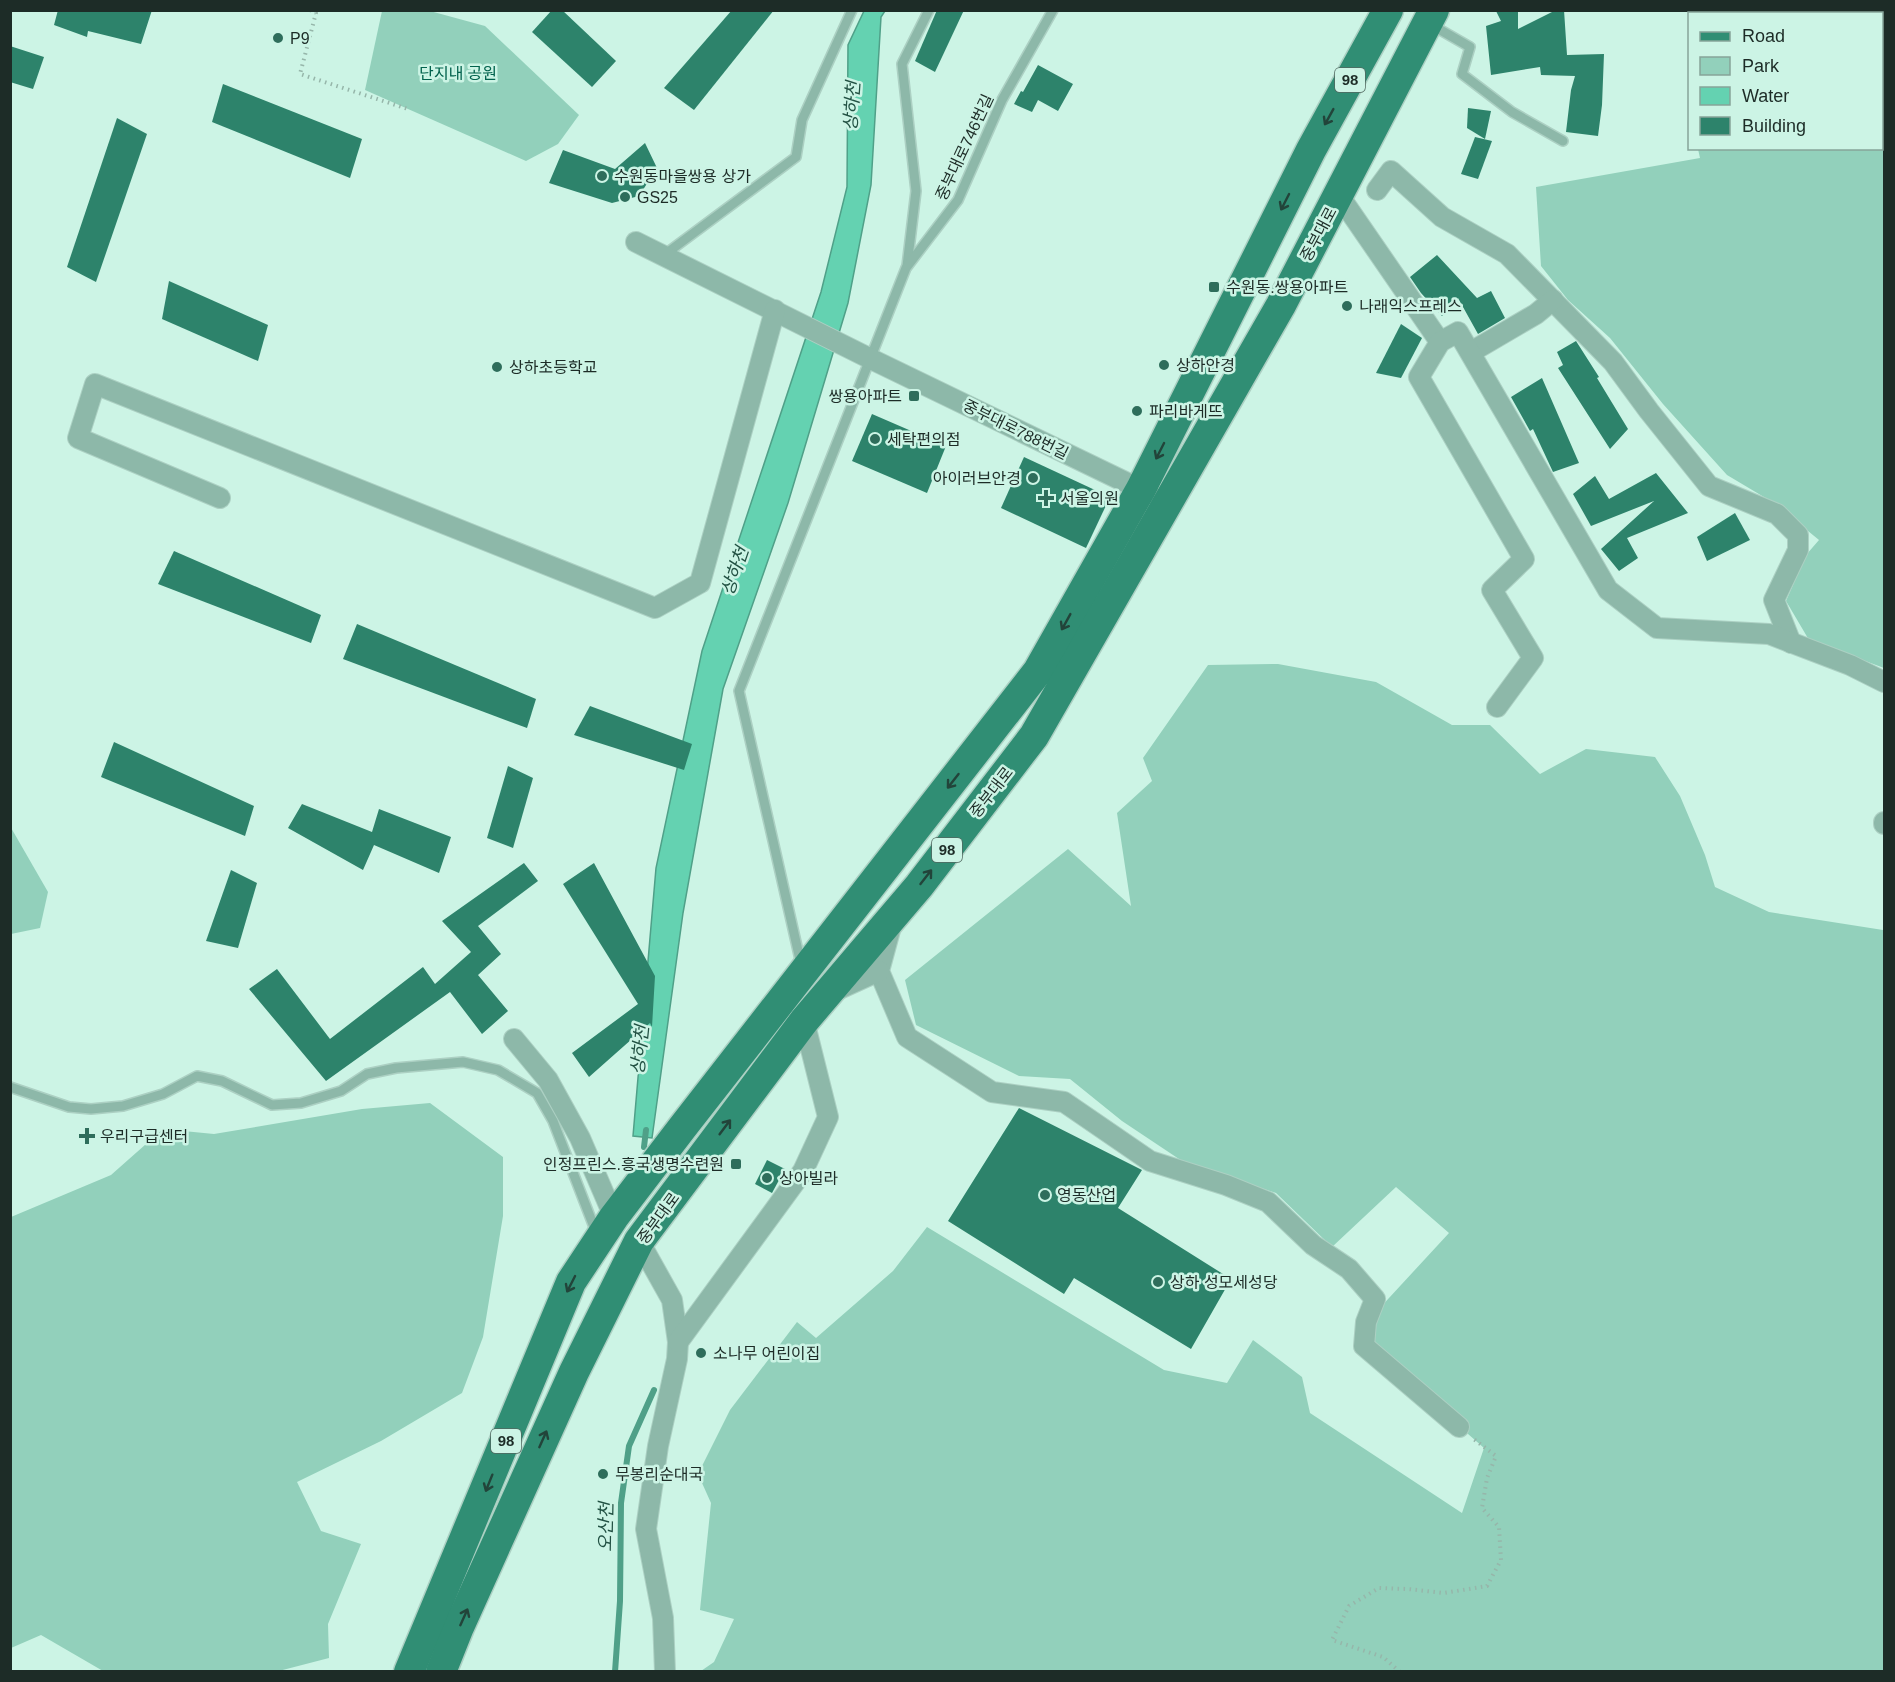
<svg xmlns="http://www.w3.org/2000/svg" width="1895" height="1682" font-family="Arial,'Noto Sans KR',sans-serif">
  <style>
    .green { fill: #92d0bb }
    .water { fill: #64d2b1; stroke: #4fa088; stroke-width: 1.5 }
    .lines { fill: none; stroke-linecap: round; stroke-linejoin: round }
    .stream { stroke: #4fa088; stroke-width: 6 }
    .building { fill: #2d836b }
    .service-casing { stroke: #acd0c3; stroke-width: 12 }
    .minor-casing { stroke: #acd0c3; stroke-width: 22 }
    .primary-casing { stroke: #acd0c3; stroke-width: 33 }
    .path { stroke: #96b6aa; stroke-width: 4; stroke-dasharray: 1.5 4.5; stroke-linecap: butt }
    .service { stroke: #8db8a9; stroke-width: 9 }
    .minor { stroke: #8db8a9; stroke-width: 20 }
    .primary { stroke: #308e74; stroke-width: 30 }
    .oneway { stroke: #22443a }
    .poi-dot { fill: #2e6d5b; stroke: #ccf4e5; stroke-width: 2 }
    .labels { text-anchor: middle; stroke-width: 5; stroke-linejoin: round; paint-order: stroke }
    .shield { fill: #ccf4e5; stroke: #526860; stroke-width: 1.5 }
    .shield-label { font-size: 15px; font-weight: bold; fill: #1d2c27 }
    .poi-label { font-size: 16px; fill: #1d2c27; stroke: #ccf4e5; text-anchor: start }
    .park-label { font-size: 16px; fill: #02624d; stroke: #ccf4e5 }
    .street-label { font-size: 16px; fill: #1d2c27; stroke: #ccf4e5 }
    .water-label { font-size: 18px; font-style: italic; fill: #225143; stroke: #ccf4e5 }
  </style>
  <rect width="100%" height="100%" fill="#ccf4e5"/>
  <g class="green">
    <polygon points="382,11 430,11 485,26 579,115 558,144 526,161 365,90"/>
    <polygon points="1772,11 1884,11 1884,668 1809,640 1786,601 1806,555 1819,540 1774,503 1727,475 1663,404 1610,338 1568,300 1541,266 1536,187 1700,158 1698,149 1882,148 1882,14 1773,14"/>
    <polygon points="1278,664 1376,682 1452,725 1490,725 1540,774 1586,749 1655,757 1680,796 1705,855 1715,887 1769,912 1883,930 1884,932 1884,1671 701,1671 714,1662 734,1619 700,1610 711,1503 698,1474 730,1410 797,1322 816,1338 893,1271 927,1227 1164,1370 1227,1383 1253,1340 1302,1377 1310,1413 1462,1513 1484,1448 1362,1341 1377,1311 1449,1233 1396,1187 1332,1247 1276,1193 1182,1161 1122,1121 1070,1079 1019,1076 916,1025 905,980 1068,849 1131,906 1117,813 1152,781 1143,758 1208,665"/>
    <polygon points="10,826 48,892 40,928 11,934"/>
    <polygon points="430,1103 503,1157 503,1216 483,1337 462,1393 381,1441 297,1482 321,1531 361,1544 328,1624 329,1658 275,1672 103,1671 41,1635 11,1648 11,1217 111,1175 163,1129 214,1134 362,1109"/>
  </g>
  <polygon class="water" points="864,11 885,11 881,17 871,185 848,303 788,503 723,689 683,913 652,1138 633,1136 656,868 702,651 821,292 847,187 848,45"/>
  <g class="lines">
    <g class="stream">
      <polyline points="644,1147 646,1130"/>
      <polyline points="615,1672 620,1601 621,1503 629,1446 654,1390"/>
    </g>
  </g>
  <g class="building">
    <polygon points="58,10 152,10 141,44 88,31 87,37 54,25"/>
    <polygon points="552,10 562,10 616,61 592,87 532,32"/>
    <polygon points="732,10 774,10 694,110 664,88"/>
    <polygon points="937,10 964,10 935,72 915,61"/>
    <polygon points="1518,10 1518,29 1556,10 1564,10 1567,55 1604,54 1602,105 1598,136 1566,132 1571,90 1575,76 1541,75 1540,67 1491,75 1486,26 1501,21 1496,11"/>
    <polygon points="10,46 44,57 33,89 10,82"/>
    <polygon points="1038,65 1073,84 1058,111 1038,100 1032,112 1014,104 1021,91 1023,92"/>
    <polygon points="223,84 362,139 350,178 212,122"/>
    <polygon points="1468,108 1491,111 1485,139 1467,128"/>
    <polygon points="117,118 147,134 96,282 67,267"/>
    <polygon points="1475,137 1492,141 1478,179 1461,174"/>
    <polygon points="645,143 657,168 639,196 612,203 549,183 563,150 615,169"/>
    <polygon points="1437,255 1477,298 1491,291 1505,318 1478,334 1458,298 1442,316 1421,293 1410,277"/>
    <polygon points="169,281 268,325 258,361 162,319"/>
    <polygon points="1401,324 1422,338 1401,378 1376,373"/>
    <polygon points="1576,341 1599,377 1597,378 1628,429 1610,449 1558,368 1563,365 1557,352"/>
    <polygon points="1542,378 1579,463 1553,472 1533,429 1530,431 1511,397"/>
    <polygon points="872,414 946,446 927,493 852,461"/>
    <polygon points="1024,457 1110,497 1086,548 1001,508"/>
    <polygon points="1656,473 1688,513 1627,538 1638,558 1619,571 1601,549 1654,501 1591,526 1573,494 1595,476 1609,499"/>
    <polygon points="1735,513 1750,540 1707,561 1697,537"/>
    <polygon points="174,551 321,615 311,643 158,584"/>
    <polygon points="357,624 536,699 527,728 343,659"/>
    <polygon points="590,706 692,744 684,770 574,735"/>
    <polygon points="114,742 254,806 245,836 101,777"/>
    <polygon points="508,766 533,778 513,848 487,838"/>
    <polygon points="302,804 372,832 379,809 451,837 439,873 374,845 363,870 288,828"/>
    <polygon points="524,863 538,881 478,926 501,954 478,975 508,1011 482,1034 450,992 326,1081 249,989 277,969 330,1039 423,967 435,984 471,952 442,921"/>
    <polygon points="594,863 655,976 652,1027 650,1023 589,1077 572,1053 638,1004 563,884"/>
    <polygon points="231,870 257,883 238,948 206,941"/>
    <polygon points="1019,1108 1142,1170 1118,1208 1231,1279 1191,1349 1074,1278 1064,1294 948,1221"/>
    <polygon points="767,1160 785,1169 772,1193 755,1184"/>
  </g>
  <g class="lines">
    <defs>
      <g id="service">
        <polyline points="1430,24 1470,47 1462,74 1512,112 1563,141"/>
        <polyline points="664,255 796,157 802,120 852,10"/>
        <polyline points="907,266 916,191 902,64 929,10"/>
        <polyline points="801,964 739,691 906,268 958,200 1002,100 1053,10"/>
        <polyline points="10,1087 69,1107 91,1109 123,1106 163,1094 197,1076 222,1081 272,1105 301,1103 341,1091 367,1074 396,1068 463,1062 498,1070 537,1093 553,1121 596,1232"/>
      </g>
      <g id="minor">
        <polyline points="1377,190 1391,171 1442,217 1507,254 1613,362 1649,411 1709,486 1777,514 1798,535 1798,550 1774,600 1791,643"/>
        <polyline points="1338,194 1440,342"/>
        <polyline points="636,242 871,359 1150,494"/>
        <polyline points="1471,352 1536,314 1553,300"/>
        <polyline points="220,498 78,438 95,384 655,608 700,583 775,310"/>
        <polyline points="1497,707 1533,658 1492,590 1524,559 1419,377 1440,342 1458,332 1608,590 1657,628 1769,634 1850,665 1884,682"/>
        <polyline points="1884,822 1884,824"/>
        <polyline points="892,923 879,971 907,1037 992,1092 1064,1102 1150,1161 1226,1185 1268,1202 1313,1245 1349,1269 1375,1299 1366,1322 1364,1346 1459,1427"/>
        <polyline points="835,991 879,971"/>
        <polyline points="514,1039 548,1080 580,1138 614,1217"/>
        <polyline points="639,1241 672,1300 678,1342 677,1359 658,1446 646,1529 663,1618 665,1672"/>
        <polyline points="678,1342 803,1171 828,1117 804,1021"/>
      </g>
      <g id="primary">
        <polyline points="409,1672 571,1282 614,1217 682,1128 1038,671 1141,489 1311,150 1388,10"/>
        <polyline points="441,1672 459,1627 574,1372 639,1241 804,1021 919,886 1034,736 1281,305 1434,10"/>
      </g>
    </defs>
    <use href="#service" class="service-casing"/>
    <use href="#minor" class="minor-casing"/>
    <use href="#primary" class="primary-casing"/>
    <g class="path">
      <polyline points="310,10 316,13 300,74 408,109"/>
      <polyline points="1400,1672 1383,1657 1332,1640 1349,1606 1379,1588 1408,1589 1444,1593 1487,1586 1501,1560 1499,1527 1482,1508 1487,1478 1496,1456 1471,1437"/>
    </g>
    <use href="#service" class="service"/>
    <use href="#minor" class="minor"/>
    <use href="#primary" class="primary"/>
  </g>
  <defs><path id="oneway-shaft" d="M-6 0H5M1.5-3L5.5 0L1.5 3" fill="none" stroke-width="1.6" stroke-linecap="round" stroke-linejoin="round" transform="scale(1.5)"/></defs>
  <g class="oneway">
    <use href="#oneway-shaft" transform="translate(1329 117) rotate(119)"/>
    <use href="#oneway-shaft" transform="translate(1285 202) rotate(117)"/>
    <use href="#oneway-shaft" transform="translate(1160 451) rotate(117)"/>
    <use href="#oneway-shaft" transform="translate(1066 622) rotate(119)"/>
    <use href="#oneway-shaft" transform="translate(953 781) rotate(128)"/>
    <use href="#oneway-shaft" transform="translate(926 877) rotate(-52)"/>
    <use href="#oneway-shaft" transform="translate(725 1127) rotate(-53)"/>
    <use href="#oneway-shaft" transform="translate(571 1284) rotate(117)"/>
    <use href="#oneway-shaft" transform="translate(543 1439) rotate(-66)"/>
    <use href="#oneway-shaft" transform="translate(489 1483) rotate(112)"/>
    <use href="#oneway-shaft" transform="translate(464 1617) rotate(-66)"/>
  </g>
  <g class="poi-dot">
    <circle cx="278" cy="38" r="6"/>
    <circle cx="602" cy="176" r="6"/>
    <circle cx="625" cy="197" r="6"/>
    <rect x="1208" y="281" width="12" height="12" rx="3"/>
    <circle cx="1347" cy="306" r="6"/>
    <circle cx="1164" cy="365" r="6"/>
    <circle cx="497" cy="367" r="6"/>
    <rect x="908" y="390" width="12" height="12" rx="3"/>
    <circle cx="1137" cy="411" r="6"/>
    <circle cx="875" cy="439" r="6"/>
    <circle cx="1033" cy="478" r="6"/>
    <path d="M1043 489h6v6h6v6h-6v6h-6v-6h-6v-6h6z"/>
    <path d="M84 1127h6v6h6v6h-6v6h-6v-6h-6v-6h6z"/>
    <rect x="730" y="1158" width="12" height="12" rx="3"/>
    <circle cx="767" cy="1178" r="6"/>
    <circle cx="1045" cy="1195" r="6"/>
    <circle cx="1158" cy="1282" r="6"/>
    <circle cx="701" cy="1353" r="6"/>
    <circle cx="603" cy="1474" r="6"/>
  </g>
  <g class="labels">
    <g class="shield">
      <rect x="1335" y="68" width="30" height="24" rx="4.5"/>
      <rect x="932" y="838" width="30" height="24" rx="4.5"/>
      <rect x="491" y="1429" width="30" height="24" rx="4.5"/>
    </g>
    <g class="shield-label">
      <text x="1350" y="85">98</text>
      <text x="947" y="855">98</text>
      <text x="506" y="1446">98</text>
    </g>
    <g class="poi-label">
      <text x="290" y="44">P9</text>
      <text x="614" y="182">수원동마을쌍용 상가</text>
      <text x="637" y="203">GS25</text>
      <text x="1226" y="293">수원동.쌍용아파트</text>
      <text x="1359" y="312">나래익스프레스</text>
      <text x="1176" y="371">상하안경</text>
      <text x="509" y="373">상하초등학교</text>
      <text x="902" y="402" text-anchor="end">쌍용아파트</text>
      <text x="1149" y="417">파리바게뜨</text>
      <text x="887" y="445">세탁편의점</text>
      <text x="1021" y="484" text-anchor="end">아이러브안경</text>
      <text x="1060" y="504">서울의원</text>
      <text x="100" y="1142">우리구급센터</text>
      <text x="724" y="1170" text-anchor="end">인정프린스.흥국생명수련원</text>
      <text x="779" y="1184">상아빌라</text>
      <text x="1057" y="1201">영동산업</text>
      <text x="1170" y="1288">상하 성모세성당</text>
      <text x="713" y="1359">소나무 어린이집</text>
      <text x="615" y="1480">무봉리순대국</text>
    </g>
    <g class="park-label">
      <text x="458" y="79">단지내 공원</text>
    </g>
    <g class="street-label">
      <text transform="translate(964 147) rotate(-65)" y="6">중부대로746번길</text>
      <text transform="translate(1318 234) rotate(-62)" y="6">중부대로</text>
      <text transform="translate(1016 429) rotate(26)" y="6">중부대로788번길</text>
      <text transform="translate(991 792) rotate(-52)" y="6">중부대로</text>
      <text transform="translate(658 1218) rotate(-54)" y="6">중부대로</text>
    </g>
    <g class="water-label">
      <text transform="translate(852 106) rotate(-86)" y="6">상하천</text>
      <text transform="translate(735 571) rotate(-71)" y="6">상하천</text>
      <text transform="translate(640 1050) rotate(-84)" y="6">상하천</text>
      <text transform="translate(606 1527) rotate(-89)" y="6">오산천</text>
    </g>
  </g>
  <rect width="1895" height="1682" fill="none" stroke="#1d2c27" stroke-width="24"/>
  <rect x="1688" y="12" width="195" height="138" fill="#ccf4e5" stroke="#86a499" stroke-width="1.5"/>
  <rect x="1700" y="32" width="30" height="9" fill="#308e74" stroke="#86a499" stroke-width="1.5"/>
  <text x="1742" y="42" font-size="18" fill="#1d2c27">Road</text>
  <rect x="1700" y="57" width="30" height="18" fill="#92d0bb" stroke="#86a499" stroke-width="1.5"/>
  <text x="1742" y="72" font-size="18" fill="#1d2c27">Park</text>
  <rect x="1700" y="87" width="30" height="18" fill="#64d2b1" stroke="#86a499" stroke-width="1.5"/>
  <text x="1742" y="102" font-size="18" fill="#1d2c27">Water</text>
  <rect x="1700" y="117" width="30" height="18" fill="#2d836b" stroke="#86a499" stroke-width="1.5"/>
  <text x="1742" y="132" font-size="18" fill="#1d2c27">Building</text>
</svg>
